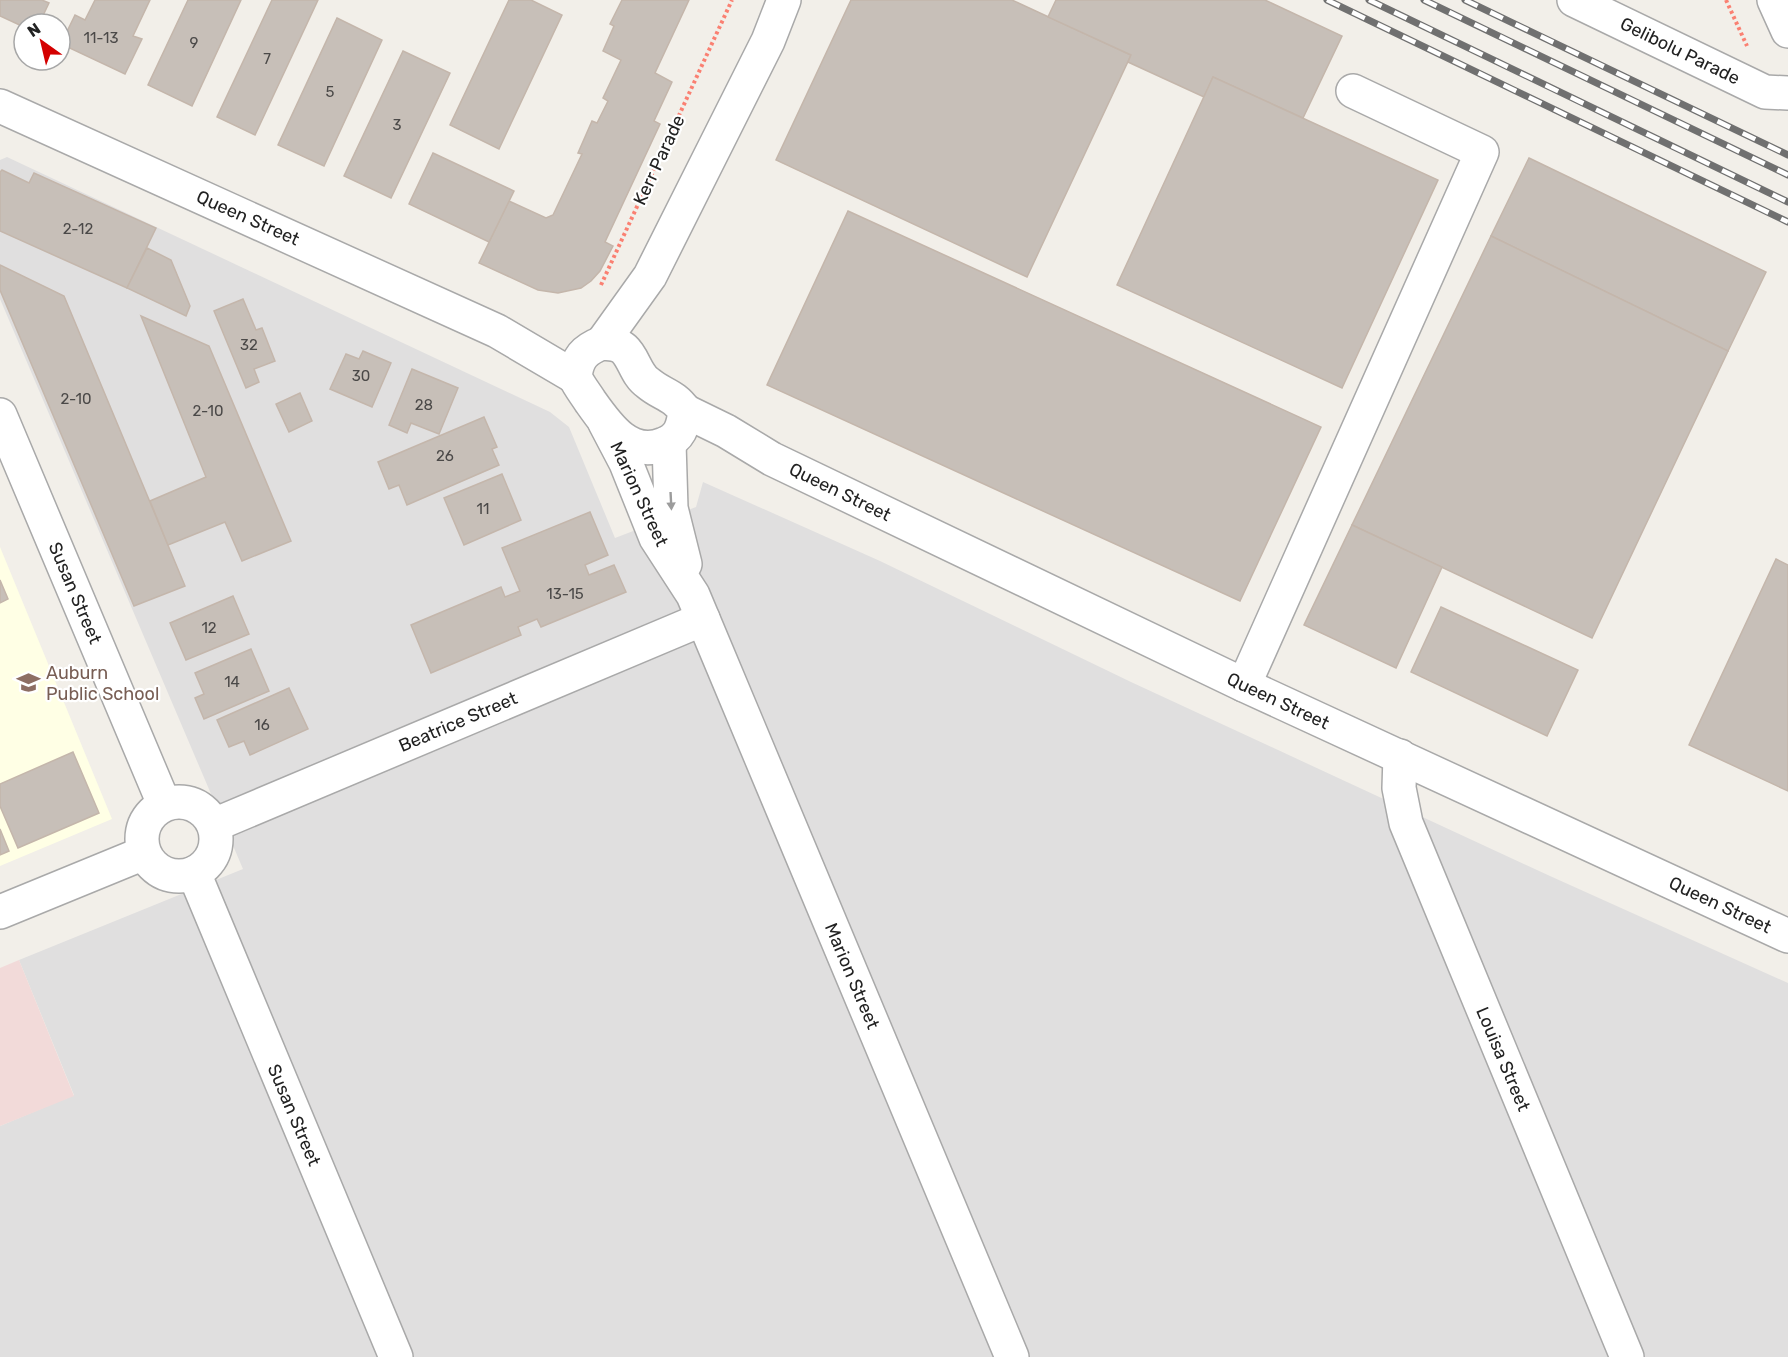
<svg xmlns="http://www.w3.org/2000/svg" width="1788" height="1357" font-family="Rubik,sans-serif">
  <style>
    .residential { fill: #e0dfdf }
    .commercial { fill: #f2dad9 }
    .education { fill: #ffffe5 }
    .building { fill: #c7bfb8; stroke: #c4b6ab; stroke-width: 1.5 }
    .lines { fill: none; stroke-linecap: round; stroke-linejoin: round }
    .minor-casing { stroke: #a9a9a9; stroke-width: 36 }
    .path { stroke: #fa8072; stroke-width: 4; stroke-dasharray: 3 3; stroke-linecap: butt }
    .minor { stroke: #fff; stroke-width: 33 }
    .rail-casing { stroke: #707070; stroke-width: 7 }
    .rail { stroke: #fff; stroke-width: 4.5; stroke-dasharray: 14; stroke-linecap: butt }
    .oneway { fill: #9c9c9c }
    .labels { text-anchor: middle; stroke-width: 4.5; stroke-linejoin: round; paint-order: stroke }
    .number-label { font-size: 15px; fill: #4b4948 }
    .street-label { font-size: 18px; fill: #222; stroke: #fff }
    .education-label { font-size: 18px; fill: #785e54; stroke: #fff; text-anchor: start }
  </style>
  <rect width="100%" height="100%" fill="#f2efe9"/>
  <polygon class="residential" points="7,157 550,412 569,427 615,538 696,507 703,482 880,561 1131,682 1550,876 1788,983 1788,1357 0,1357 0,1126 74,1095 19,960 243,869 0,299 0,160"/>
  <polygon class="commercial" points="19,960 74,1096 0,1126 0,968"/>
  <polygon class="education" points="0,547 112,819 0,866"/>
  <g class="building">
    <polygon points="0,0 42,0 49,3 39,24 24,24 24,27 0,16"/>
    <polygon points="95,0 150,0 133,36 142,39 125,74 61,44 75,15 85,20"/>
    <polygon points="188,0 241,0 192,106 148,85"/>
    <polygon points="272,0 318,0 255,135 217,117"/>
    <polygon points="509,0 531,0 562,15 499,149 450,125"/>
    <polygon points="622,0 689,0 655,73 672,82 654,121 660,124 605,242 613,246 600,271 591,281 581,288 558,293 538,290 479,263 509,201 546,218 553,215 582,154 578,153 592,121 597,123 608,101 603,98 621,60 603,51 614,26 610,24"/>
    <polygon points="851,0 1012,0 1131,55 1027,277 776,160"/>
    <polygon points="1056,0 1265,0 1342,36 1303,118 1213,77 1204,97 1128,62 1131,55 1048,17"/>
    <polygon points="337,18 382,40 324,166 278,145"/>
    <polygon points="403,51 450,73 391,198 344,176"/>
    <polygon points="1213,77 1438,180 1342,388 1117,285"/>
    <polygon points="433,153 514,191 489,242 409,204"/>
    <polygon points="1529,158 1766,272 1728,351 1491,236"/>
    <polygon points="2,170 29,183 34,173 156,228 127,288 0,231 0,172"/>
    <polygon points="848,211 1321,427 1240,601 767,385"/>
    <polygon points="1491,236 1728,351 1592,638 1352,525"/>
    <polygon points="147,248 171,260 190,306 186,316 127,288"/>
    <polygon points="0,265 64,296 185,586 134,606 0,290"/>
    <polygon points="243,299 256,330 262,328 275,361 254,369 259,382 246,388 214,311"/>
    <polygon points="141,316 209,346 291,541 242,561 225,522 168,545 150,501 206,477"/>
    <polygon points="363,351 391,363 372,407 330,389 346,354 359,359"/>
    <polygon points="412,369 458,388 439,434 411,423 407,433 389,425"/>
    <polygon points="300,393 312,421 289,432 276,404"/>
    <polygon points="484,417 497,447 492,449 499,465 407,505 399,485 389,489 378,462"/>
    <polygon points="502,474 521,520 464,545 444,498"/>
    <polygon points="590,512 608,555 585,565 589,575 614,565 626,592 541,627 537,619 518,627 521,635 431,673 411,625 501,587 505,597 520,591 502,548"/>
    <polygon points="1352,525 1442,567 1396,668 1304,625"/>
    <polygon points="1776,559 1788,565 1788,791 1689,745"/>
    <polygon points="0,580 8,599 0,603"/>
    <polygon points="233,596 249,634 186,660 170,623"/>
    <polygon points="1441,607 1578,670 1547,736 1411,672"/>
    <polygon points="251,649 269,691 204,719 195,698 204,694 195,673"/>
    <polygon points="289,688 308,729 250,755 244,741 229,747 217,720"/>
    <polygon points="73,752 99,813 18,848 0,806 0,784"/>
    <polygon points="0,829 9,851 0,855"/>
  </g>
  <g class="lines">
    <defs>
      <g id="minor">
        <polyline points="1574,0 1765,92 1788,93"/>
        <polyline points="1774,0 1788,31"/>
        <polyline points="0,106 497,331 575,377"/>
        <polyline points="602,343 650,276 768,41 784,0"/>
        <path d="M602 343C611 344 617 343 624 349 634 358 636 375 648 383 662 395 673 394 685 411 683 427 680 438 664 444 630 459 607 425 590 401 585 393 579 386 575 377 577 358 584 350 602 343Z"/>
        <polyline points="685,411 726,431 772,459 1244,685 1788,936"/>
        <polyline points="0,415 164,804"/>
        <polyline points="605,423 626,463 656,538 693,595 1012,1357"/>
        <polyline points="669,443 671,508 685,564"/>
        <polyline points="1244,685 1482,152 1353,91"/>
        <polyline points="1400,756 1399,788 1406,823 1627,1357"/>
        <circle cx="179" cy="839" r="37"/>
        <polyline points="214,825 703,619"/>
        <polyline points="194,873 396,1357"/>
        <polyline points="0,912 144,853"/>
      </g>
    </defs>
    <use href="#minor" class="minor-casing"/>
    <g class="path">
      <polyline points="1726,0 1747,46"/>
      <polyline points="601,285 732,0"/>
    </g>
    <use href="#minor" class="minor"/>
    <defs>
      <g id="rail">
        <polyline points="1327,0 1788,222"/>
        <polyline points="1369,0 1788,202"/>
        <polyline points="1424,0 1788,175"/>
        <polyline points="1465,0 1788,155"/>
      </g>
    </defs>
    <use href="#rail" class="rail-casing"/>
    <use href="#rail" class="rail"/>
  </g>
  <defs><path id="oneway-solid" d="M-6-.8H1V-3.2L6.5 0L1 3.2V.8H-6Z" transform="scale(1.5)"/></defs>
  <use class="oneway" href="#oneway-solid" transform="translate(671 501) rotate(87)"/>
  <defs>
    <symbol id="school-bare" viewBox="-9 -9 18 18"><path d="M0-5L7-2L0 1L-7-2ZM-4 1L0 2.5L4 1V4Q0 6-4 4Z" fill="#8d6e63" stroke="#fff" stroke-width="2.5" paint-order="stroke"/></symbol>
  </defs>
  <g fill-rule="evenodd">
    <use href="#school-bare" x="12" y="666" width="33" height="33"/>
  </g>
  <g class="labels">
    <g class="number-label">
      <text x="101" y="43">11-13</text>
      <text x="194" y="48">9</text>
      <text x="267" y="64">7</text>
      <text x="330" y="97">5</text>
      <text x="397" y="130">3</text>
      <text x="78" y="234">2-12</text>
      <text x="249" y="350">32</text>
      <text x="361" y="381">30</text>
      <text x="76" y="404">2-10</text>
      <text x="424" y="410">28</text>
      <text x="208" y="416">2-10</text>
      <text x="445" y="461">26</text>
      <text x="483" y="514">11</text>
      <text x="565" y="599">13-15</text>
      <text x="209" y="633">12</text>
      <text x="232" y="687">14</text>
      <text x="262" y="730">16</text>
    </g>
    <g class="street-label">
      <text transform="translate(1680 51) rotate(26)" y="6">Gelibolu Parade</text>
      <text transform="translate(659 160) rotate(-65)" y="6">Kerr Parade</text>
      <text transform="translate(248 218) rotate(24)" y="6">Queen Street</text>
      <text transform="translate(840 492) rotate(26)" y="6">Queen Street</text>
      <text transform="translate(639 494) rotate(65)" y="6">Marion Street</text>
      <text transform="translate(75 593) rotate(67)" y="6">Susan Street</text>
      <text transform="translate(1278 701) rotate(25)" y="6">Queen Street</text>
      <text transform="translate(458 722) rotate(-23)" y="6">Beatrice Street</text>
      <text transform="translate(1720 905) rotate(25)" y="6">Queen Street</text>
      <text transform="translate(852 976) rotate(67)" y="6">Marion Street</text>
      <text transform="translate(1503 1059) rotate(67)" y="6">Louisa Street</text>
      <text transform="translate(294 1115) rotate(67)" y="6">Susan Street</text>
    </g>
    <g class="education-label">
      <text x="46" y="679">Auburn<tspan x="46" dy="21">Public School</tspan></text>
    </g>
  </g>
  <g transform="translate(42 42) rotate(326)"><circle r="28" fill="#ffffff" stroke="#a7a7a7" stroke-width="1.5"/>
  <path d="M0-4.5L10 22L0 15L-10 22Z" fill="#d40000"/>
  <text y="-9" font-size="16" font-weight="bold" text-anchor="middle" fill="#222222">N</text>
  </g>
</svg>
